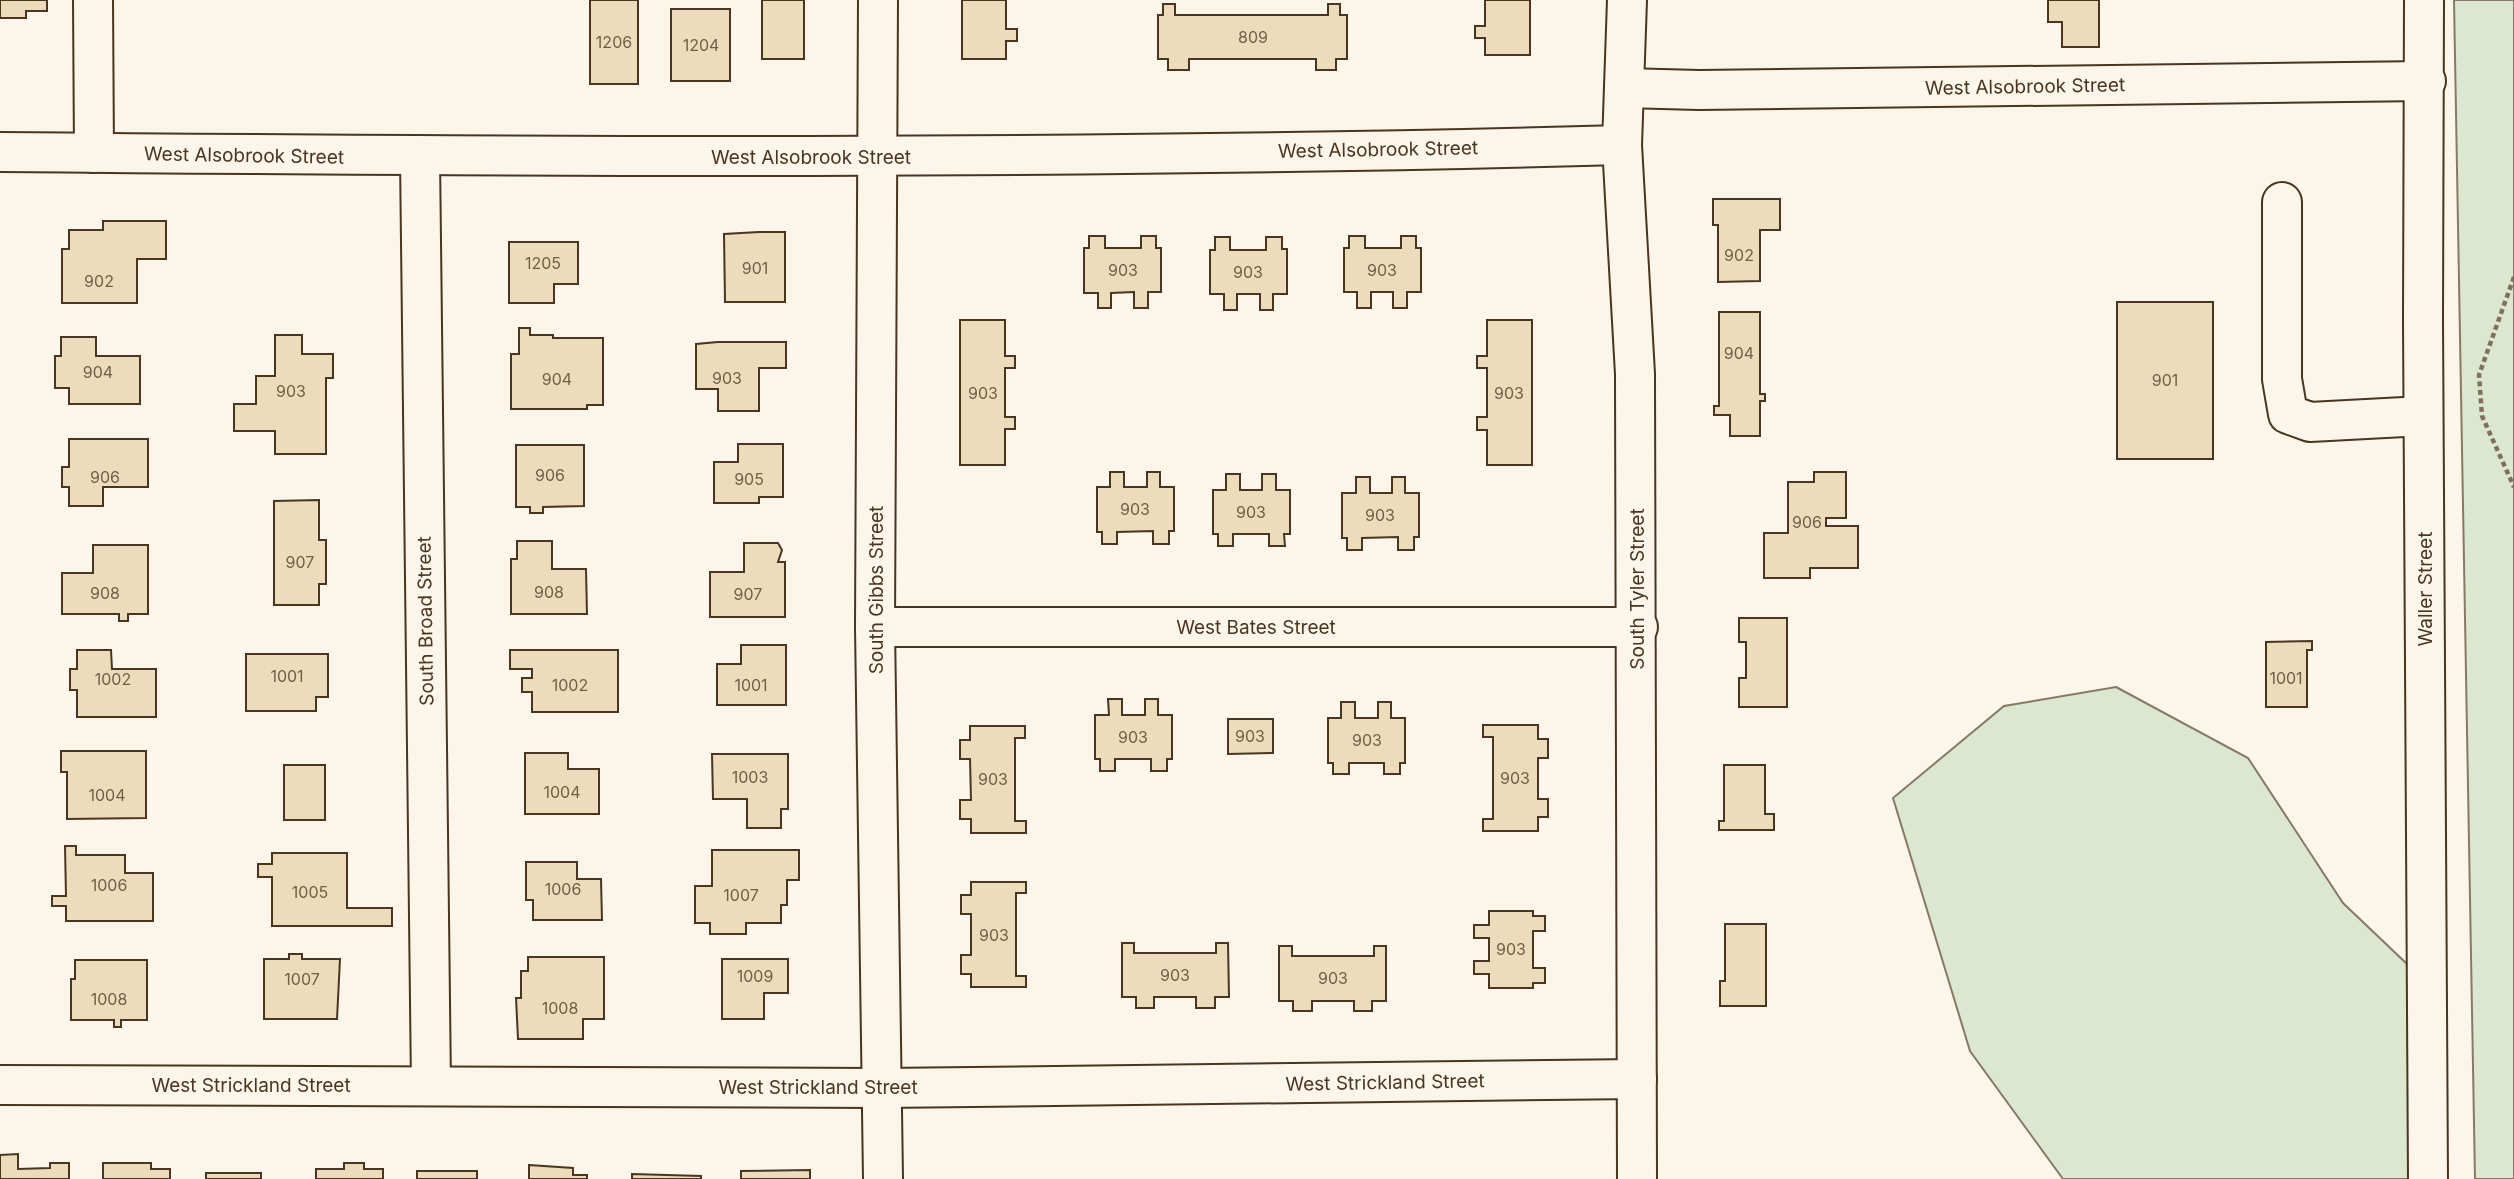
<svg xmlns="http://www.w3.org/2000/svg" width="2514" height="1179" font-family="Inter,sans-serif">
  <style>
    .green { fill: #dce7d0; stroke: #887966; stroke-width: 2 }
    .building { fill: #ecdcbc; stroke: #4a3520; stroke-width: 2 }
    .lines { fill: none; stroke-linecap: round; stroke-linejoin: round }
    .minor-casing { stroke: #4a3520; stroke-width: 42 }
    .path { stroke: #7f6f5c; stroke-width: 4.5; stroke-dasharray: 5 3.5; stroke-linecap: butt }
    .minor { stroke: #fbf6e9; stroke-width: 38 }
    .labels { text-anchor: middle; stroke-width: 5; stroke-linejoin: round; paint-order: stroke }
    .number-label { font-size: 16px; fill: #725f47 }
    .street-label { font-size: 19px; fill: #4a3520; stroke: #fbf6e9 }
  </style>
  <rect width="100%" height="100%" fill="#fbf6e9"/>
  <g class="green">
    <polygon points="2454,0 2514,0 2514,1179 2475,1179"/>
    <polygon points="2116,687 2248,758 2343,903 2407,964 2409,1179 2063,1179 1970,1051 1893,798 2004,706"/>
  </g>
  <g class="building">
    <polygon points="0,0 47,0 47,11 26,11 26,18 0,18"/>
    <rect x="590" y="0" width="48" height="84"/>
    <rect x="762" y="0" width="42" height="59"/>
    <polygon points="962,0 1006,0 1006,29 1017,29 1017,41 1006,41 1006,59 962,59"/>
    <polygon points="1485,0 1530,0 1530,55 1485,55 1485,38 1475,38 1475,26 1485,26"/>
    <polygon points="2048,0 2099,0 2099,47 2062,47 2062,22 2048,22"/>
    <polygon points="1163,4 1175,4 1175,15 1328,15 1328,4 1340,4 1340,15 1347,15 1347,59 1336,59 1336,70 1316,70 1316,59 1189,59 1189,70 1168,70 1168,59 1158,59 1158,15 1163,15"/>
    <rect x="671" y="9" width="59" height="72"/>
    <polygon points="1713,199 1780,199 1780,230 1760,230 1760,281 1718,282 1718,225 1713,225"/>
    <polygon points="103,221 166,221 166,259 137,259 137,303 62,303 62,249 69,249 69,230 103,230"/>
    <polygon points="759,232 785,232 785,302 725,302 724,234"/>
    <polygon points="1089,236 1105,236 1105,248 1141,248 1141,236 1156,236 1156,248 1161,248 1161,292 1148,292 1148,308 1134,308 1134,292 1111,293 1111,308 1098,308 1098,293 1084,293 1084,248 1089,248"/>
    <polygon points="1349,236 1365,236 1365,248 1401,248 1401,236 1416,236 1416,248 1421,248 1421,292 1407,292 1407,308 1393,308 1393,292 1371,292 1371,308 1357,308 1357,292 1344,292 1344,248 1349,248"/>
    <polygon points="1215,237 1230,237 1230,250 1266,250 1266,237 1282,237 1282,249 1287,249 1287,294 1273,294 1273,310 1260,310 1260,294 1237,294 1237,310 1224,310 1224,294 1210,294 1210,250 1215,250"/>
    <polygon points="509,242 578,242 578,284 554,284 554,303 509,303"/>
    <rect x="2117" y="302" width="96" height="157"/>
    <polygon points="1719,312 1760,312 1760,394 1765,394 1765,401 1760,401 1760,436 1730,436 1730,415 1714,415 1714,406 1719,406"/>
    <polygon points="960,320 1005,320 1005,356 1015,356 1015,368 1005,368 1005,417 1015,417 1015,429 1005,429 1005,465 960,465"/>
    <polygon points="1487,320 1532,320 1532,465 1487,465 1487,430 1477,430 1477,417 1487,417 1487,368 1477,368 1477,356 1487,356"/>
    <polygon points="519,328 530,328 530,335 553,335 553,338 603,338 603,405 587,405 587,409 511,409 511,354 519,354"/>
    <polygon points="275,335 302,335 302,354 333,354 333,378 326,378 326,454 275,454 275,431 234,431 234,404 256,404 256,376 275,376"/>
    <polygon points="61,337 96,337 96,356 140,356 140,404 69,404 69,388 55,388 55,356 61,356"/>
    <polygon points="718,342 786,342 786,368 759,368 759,411 718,411 718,389 696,389 696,344"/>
    <polygon points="69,439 148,439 148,487 103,487 103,506 69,506 69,487 62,487 62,467 69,467"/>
    <polygon points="738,444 783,444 783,497 759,497 759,503 714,503 714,462 738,462"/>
    <polygon points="516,445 584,445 584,506 543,507 543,513 530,513 530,507 516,507"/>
    <polygon points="1110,472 1124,472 1124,487 1147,487 1147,472 1160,472 1160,487 1174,487 1174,531 1169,531 1169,544 1153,544 1153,531 1117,532 1117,544 1102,544 1102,532 1097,532 1097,487 1110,487"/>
    <polygon points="1814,472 1846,472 1846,518 1826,518 1826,526 1858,526 1858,568 1810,568 1810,578 1764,578 1764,533 1788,533 1788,482 1814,482"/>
    <polygon points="1226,474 1240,474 1240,490 1262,490 1262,474 1276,474 1276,490 1290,490 1290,534 1284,534 1285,546 1269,546 1269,534 1233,534 1233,546 1218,546 1218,534 1213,534 1213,490 1226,490"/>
    <polygon points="1356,477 1370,477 1370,493 1392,493 1392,477 1405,477 1405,493 1419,493 1419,537 1414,537 1414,550 1398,550 1398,537 1362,538 1362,550 1347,550 1347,538 1342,538 1342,493 1356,493"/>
    <polygon points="319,500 319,540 326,540 326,584 319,584 319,605 274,605 274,501"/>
    <polygon points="517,541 552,541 552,569 586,569 587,614 511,614 511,559 517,559"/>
    <polygon points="744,543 778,543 782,550 778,562 785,562 785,617 710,617 710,572 744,572"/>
    <polygon points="93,545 148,545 148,614 128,614 128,621 119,621 119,614 62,614 62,573 93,573"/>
    <polygon points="1739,618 1787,618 1787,707 1739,707 1739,678 1746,678 1746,642 1739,642"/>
    <polygon points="2312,641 2312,650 2307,650 2307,707 2266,707 2266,642"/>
    <polygon points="741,645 786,645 786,705 717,705 717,664 741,664"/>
    <polygon points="77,650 111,650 112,669 156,669 156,717 77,717 77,690 70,690 70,669 77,669"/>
    <polygon points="510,650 618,650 618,712 532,712 532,692 522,692 522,678 532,678 532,669 510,669"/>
    <polygon points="246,654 328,654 328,697 316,697 316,711 246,711"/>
    <polygon points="1108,699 1122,699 1122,715 1145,715 1145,699 1158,699 1158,715 1172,715 1172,759 1167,759 1167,771 1151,771 1151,759 1115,759 1115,771 1100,771 1100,759 1095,759 1095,715 1109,715"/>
    <polygon points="1341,702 1355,702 1355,718 1378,718 1378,702 1391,702 1391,718 1405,718 1405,763 1400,763 1400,774 1384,774 1384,763 1349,763 1349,774 1333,774 1333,763 1328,763 1328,718 1341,718"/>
    <polygon points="1228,719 1273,719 1273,753 1228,754"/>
    <polygon points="1483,725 1538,725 1538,739 1548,739 1548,758 1538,758 1538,799 1548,799 1548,817 1538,817 1538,831 1483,831 1483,819 1493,819 1493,737 1483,737"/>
    <polygon points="970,726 1025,726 1025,738 1015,738 1015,821 1026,821 1026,833 971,833 971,819 960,819 960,800 971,800 970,759 960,759 960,740 970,740"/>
    <polygon points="61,751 146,751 146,818 67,819 67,772 61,772"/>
    <polygon points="525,753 568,753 568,769 599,769 599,814 525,814"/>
    <polygon points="712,754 788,754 788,809 781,809 781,828 747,828 747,799 713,799"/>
    <rect x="284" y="765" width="41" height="55"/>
    <polygon points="1724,765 1765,765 1765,814 1774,814 1774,830 1719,830 1719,821 1724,821"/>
    <polygon points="65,846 76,846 76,855 125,855 125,873 153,873 153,921 66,921 66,906 52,906 52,896 66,896"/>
    <polygon points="712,850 799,850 799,880 787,880 787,905 781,905 781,923 746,923 746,934 710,934 710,923 695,923 695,886 712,886"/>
    <polygon points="272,853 347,853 347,908 392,908 392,926 272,926 272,877 258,877 258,864 272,864"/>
    <polygon points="526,862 577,862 577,879 601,879 602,920 533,920 533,900 526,900"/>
    <polygon points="971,882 1026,882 1026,893 1016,893 1016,976 1026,976 1026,987 971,987 971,974 961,974 961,955 971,955 971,914 961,914 961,895 971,895"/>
    <polygon points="1489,911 1533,911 1533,916 1545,916 1545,931 1533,931 1533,968 1545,968 1545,983 1533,983 1533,988 1489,988 1489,974 1474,974 1474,961 1489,961 1489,938 1474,938 1474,925 1489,925"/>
    <polygon points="1725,924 1766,924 1766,1006 1720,1006 1720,981 1725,981"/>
    <polygon points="1122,943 1134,943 1134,953 1216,953 1216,943 1228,943 1229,997 1215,997 1215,1008 1196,1008 1196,997 1154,997 1154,1008 1136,1008 1136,997 1122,997"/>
    <polygon points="1279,946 1292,946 1292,956 1374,956 1374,946 1386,946 1386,1001 1372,1001 1372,1011 1354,1011 1354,1001 1312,1001 1312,1011 1293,1011 1293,1001 1279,1001"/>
    <polygon points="289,954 302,954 302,959 340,959 337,1019 264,1019 264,959 289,959"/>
    <polygon points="528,957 604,957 604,1019 583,1019 583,1039 518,1039 516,998 521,998 521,971 528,971"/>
    <polygon points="722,959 788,959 788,993 764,993 764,1019 722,1019"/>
    <polygon points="75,960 147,960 147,1020 121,1020 121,1027 114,1027 114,1020 71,1020 71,979 75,979"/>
    <polygon points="18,1154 18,1169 50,1168 50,1163 69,1163 69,1179 0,1179 0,1155"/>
    <polygon points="103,1163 151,1163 151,1169 170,1169 170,1179 103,1179"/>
    <polygon points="344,1163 364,1163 364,1169 383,1169 383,1179 316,1179 316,1169 344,1169"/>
    <polygon points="529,1165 573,1168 573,1175 587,1175 587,1179 529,1179"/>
    <polygon points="810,1170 810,1179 741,1179 741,1171"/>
    <rect x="417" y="1171" width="60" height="8"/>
    <rect x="206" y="1173" width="55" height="6"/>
    <polygon points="632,1174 701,1176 701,1179 632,1179"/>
  </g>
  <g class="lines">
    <defs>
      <g id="minor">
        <polyline points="93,0 94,153"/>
        <polyline points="878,0 875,627 883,1179"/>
        <polyline points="1627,0 1622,145 1635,374 1637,1179"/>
        <polyline points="2424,0 2423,321 2428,1179"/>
        <polyline points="1624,88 1699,90 2426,81"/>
        <path d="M0 152C541 157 1082 160 1622 145"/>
        <polyline points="420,157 431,1086"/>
        <polyline points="2282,202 2282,379 2288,414 2310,422 2423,416"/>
        <polyline points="875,627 1638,627"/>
        <polyline points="0,1085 882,1088 1637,1079"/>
      </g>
    </defs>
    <use href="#minor" class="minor-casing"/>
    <polyline class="path" points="2514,277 2479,375 2482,416 2514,487"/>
    <use href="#minor" class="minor"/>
  </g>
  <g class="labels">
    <g class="number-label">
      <text x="1253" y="43">809</text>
      <text x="614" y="48">1206</text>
      <text x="701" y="51">1204</text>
      <text x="1739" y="261">902</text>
      <text x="543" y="269">1205</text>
      <text x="755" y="274">901</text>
      <text x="1123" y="276">903</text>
      <text x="1382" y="276">903</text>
      <text x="1248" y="278">903</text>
      <text x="99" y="287">902</text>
      <text x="1739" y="359">904</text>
      <text x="98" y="378">904</text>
      <text x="727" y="384">903</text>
      <text x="557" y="385">904</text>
      <text x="2165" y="386">901</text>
      <text x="291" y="397">903</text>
      <text x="983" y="399">903</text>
      <text x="1509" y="399">903</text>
      <text x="550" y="481">906</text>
      <text x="105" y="483">906</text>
      <text x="749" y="485">905</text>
      <text x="1135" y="515">903</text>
      <text x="1251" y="518">903</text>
      <text x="1380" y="521">903</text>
      <text x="1807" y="528">906</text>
      <text x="300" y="568">907</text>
      <text x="549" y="598">908</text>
      <text x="105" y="599">908</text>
      <text x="748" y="600">907</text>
      <text x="287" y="682">1001</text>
      <text x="2286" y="684">1001</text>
      <text x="113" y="685">1002</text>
      <text x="570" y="691">1002</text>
      <text x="751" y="691">1001</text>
      <text x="1250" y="742">903</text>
      <text x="1133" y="743">903</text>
      <text x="1367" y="746">903</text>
      <text x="750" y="783">1003</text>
      <text x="1515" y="784">903</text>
      <text x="993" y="785">903</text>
      <text x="562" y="798">1004</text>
      <text x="107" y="801">1004</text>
      <text x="109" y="891">1006</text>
      <text x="563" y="895">1006</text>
      <text x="310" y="898">1005</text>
      <text x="741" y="901">1007</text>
      <text x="994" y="941">903</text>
      <text x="1511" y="955">903</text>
      <text x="1175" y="981">903</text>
      <text x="755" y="982">1009</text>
      <text x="1333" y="984">903</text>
      <text x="302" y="985">1007</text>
      <text x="109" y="1005">1008</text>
      <text x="560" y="1014">1008</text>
    </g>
    <g class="street-label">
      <text transform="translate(2025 86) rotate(-1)" y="7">West Alsobrook Street</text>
      <text transform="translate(1378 149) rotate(-1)" y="7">West Alsobrook Street</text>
      <text transform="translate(244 155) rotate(1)" y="7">West Alsobrook Street</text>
      <text x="811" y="164">West Alsobrook Street</text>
      <text transform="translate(1637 589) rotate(-90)" y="7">South Tyler Street</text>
      <text transform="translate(2425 589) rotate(-90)" y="7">Waller Street</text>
      <text transform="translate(876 590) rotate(-90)" y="7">South Gibbs Street</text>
      <text transform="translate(425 621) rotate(-91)" y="7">South Broad Street</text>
      <text x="1256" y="634">West Bates Street</text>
      <text transform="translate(1385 1082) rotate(-1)" y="7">West Strickland Street</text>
      <text x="251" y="1092">West Strickland Street</text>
      <text x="818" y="1094">West Strickland Street</text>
    </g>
  </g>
</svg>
